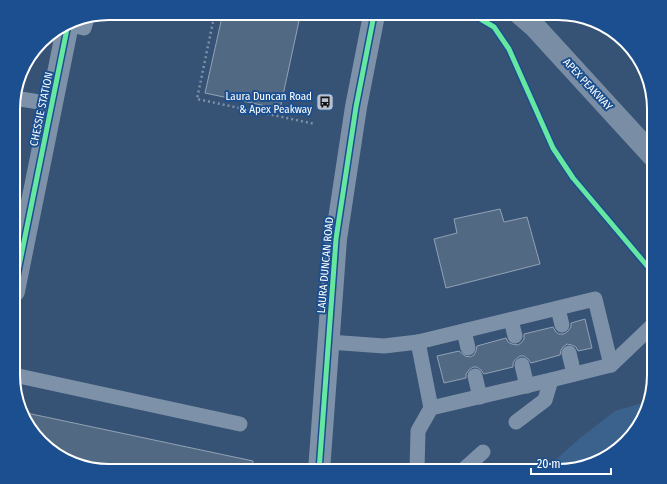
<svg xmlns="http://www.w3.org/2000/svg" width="667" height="484" font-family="'Fira Sans Condensed',sans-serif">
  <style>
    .water { fill: #3b618d }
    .building { fill: #526984; stroke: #92a2b6 }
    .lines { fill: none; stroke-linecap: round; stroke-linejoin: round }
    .path { stroke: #7d92a8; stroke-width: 2.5; stroke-dasharray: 2 3; stroke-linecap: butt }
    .service { stroke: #7d92a8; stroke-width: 15 }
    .minor { stroke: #7d92a8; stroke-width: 22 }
    .tertiary { stroke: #7d92a8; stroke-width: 22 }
    .secondary { stroke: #798da4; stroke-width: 22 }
    .cycleway-casing { stroke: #1b4f8f; stroke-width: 8 }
    .cycleway { stroke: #66e7a1; stroke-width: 5 }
    .labels { text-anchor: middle; stroke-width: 4; stroke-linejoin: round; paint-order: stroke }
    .street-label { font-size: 11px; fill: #fff; stroke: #1b4f8f }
    .poi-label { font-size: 11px; fill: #fff; stroke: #1b4f8f; text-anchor: end }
    .rim { fill: none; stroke: #fff; stroke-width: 2 }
  </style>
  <rect width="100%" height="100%" fill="#365274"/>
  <polygon class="water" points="646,402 634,434 600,461 558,471 543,471 580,438 615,411"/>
  <g class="building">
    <polygon points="277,16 299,21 280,109 205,93 222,17"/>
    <polygon points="500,209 504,222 527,217 540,264 446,288 434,239 457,233 454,219"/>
    <polygon points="585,319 592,348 578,351 576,347 572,345 567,344 563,347 561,350 560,355 531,363 528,359 524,356 520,356 516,359 513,363 513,367 484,374 481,370 477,367 473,367 469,370 466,374 466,378 444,383 437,356 459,351 465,356 470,357 474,355 476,351 477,346 506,338 508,342 512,344 518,345 522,342 524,339 524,334 553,327 556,332 559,334 564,334 568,331 571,327 571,323"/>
    <polygon points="22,412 253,461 252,471 103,471 50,451 26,423"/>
  </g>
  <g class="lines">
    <polyline class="path" points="214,17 197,99 315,124"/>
    <g class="service">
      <polyline points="68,24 84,28 87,18"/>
      <polyline points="14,98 52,104"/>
      <polyline points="558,309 562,325"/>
      <polyline points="511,320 515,336"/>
      <polyline points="464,331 468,348"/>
      <polyline points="329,342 384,346 418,342 595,299 611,365"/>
      <polyline points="569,353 574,374"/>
      <polyline points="522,365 527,386"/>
      <polyline points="14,375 240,424"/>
      <polyline points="475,376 480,397"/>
      <polyline points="431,408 551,380 611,365 654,324"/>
      <polyline points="516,422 545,400 551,380"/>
      <polyline points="417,471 418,431 431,408 418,342"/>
      <polyline points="462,471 483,452"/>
    </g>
    <polyline class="minor" points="14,291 68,24"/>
    <polyline class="tertiary" points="319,471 336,239 356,107 374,15"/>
    <polyline class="secondary" points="520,14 535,27 654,157"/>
    <defs>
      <g id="cycleway">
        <polyline points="471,14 477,17 494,27 509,49 553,148 573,178 654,274"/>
        <polyline points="14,291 68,24"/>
        <polyline points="319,471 336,239 356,107 374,15"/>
      </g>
    </defs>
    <use href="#cycleway" class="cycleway-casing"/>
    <use href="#cycleway" class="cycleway"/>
  </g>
  <defs>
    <symbol id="bus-square" viewBox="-11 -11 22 22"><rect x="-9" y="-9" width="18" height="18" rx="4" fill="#b9c2ce" stroke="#1b4f8f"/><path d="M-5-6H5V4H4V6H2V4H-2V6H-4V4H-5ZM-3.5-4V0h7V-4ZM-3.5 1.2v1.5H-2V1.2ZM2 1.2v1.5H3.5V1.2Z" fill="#111"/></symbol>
  </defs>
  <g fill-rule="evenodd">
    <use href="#bus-square" x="315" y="92" width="20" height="20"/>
  </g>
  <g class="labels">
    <g class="street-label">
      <text transform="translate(588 84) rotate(47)" y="4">APEX PEAKWAY</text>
      <text transform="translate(41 109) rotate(-78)" y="4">CHESSIE STATION</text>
      <text transform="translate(325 265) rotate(-85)" y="4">LAURA DUNCAN ROAD</text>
    </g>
    <g class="poi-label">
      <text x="312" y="100">Laura Duncan Road<tspan x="312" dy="13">&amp; Apex Peakway</tspan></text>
    </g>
  </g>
  <path d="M0 0H667V484H0ZM109 20H558A89 89 0 0 1 647 109V375A89 89 0 0 1 558 464H109A89 89 0 0 1 20 375V109A89 89 0 0 1 109 20Z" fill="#1b4f8f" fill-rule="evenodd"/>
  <path class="rim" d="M109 20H558A89 89 0 0 1 647 109V375A89 89 0 0 1 558 464H109A89 89 0 0 1 20 375V109A89 89 0 0 1 109 20Z"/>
  <path d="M531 468v6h80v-6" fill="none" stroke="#ffffff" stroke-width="2"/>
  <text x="537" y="468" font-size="12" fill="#ffffff" stroke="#1b4f8f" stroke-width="3" paint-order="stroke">20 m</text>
</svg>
